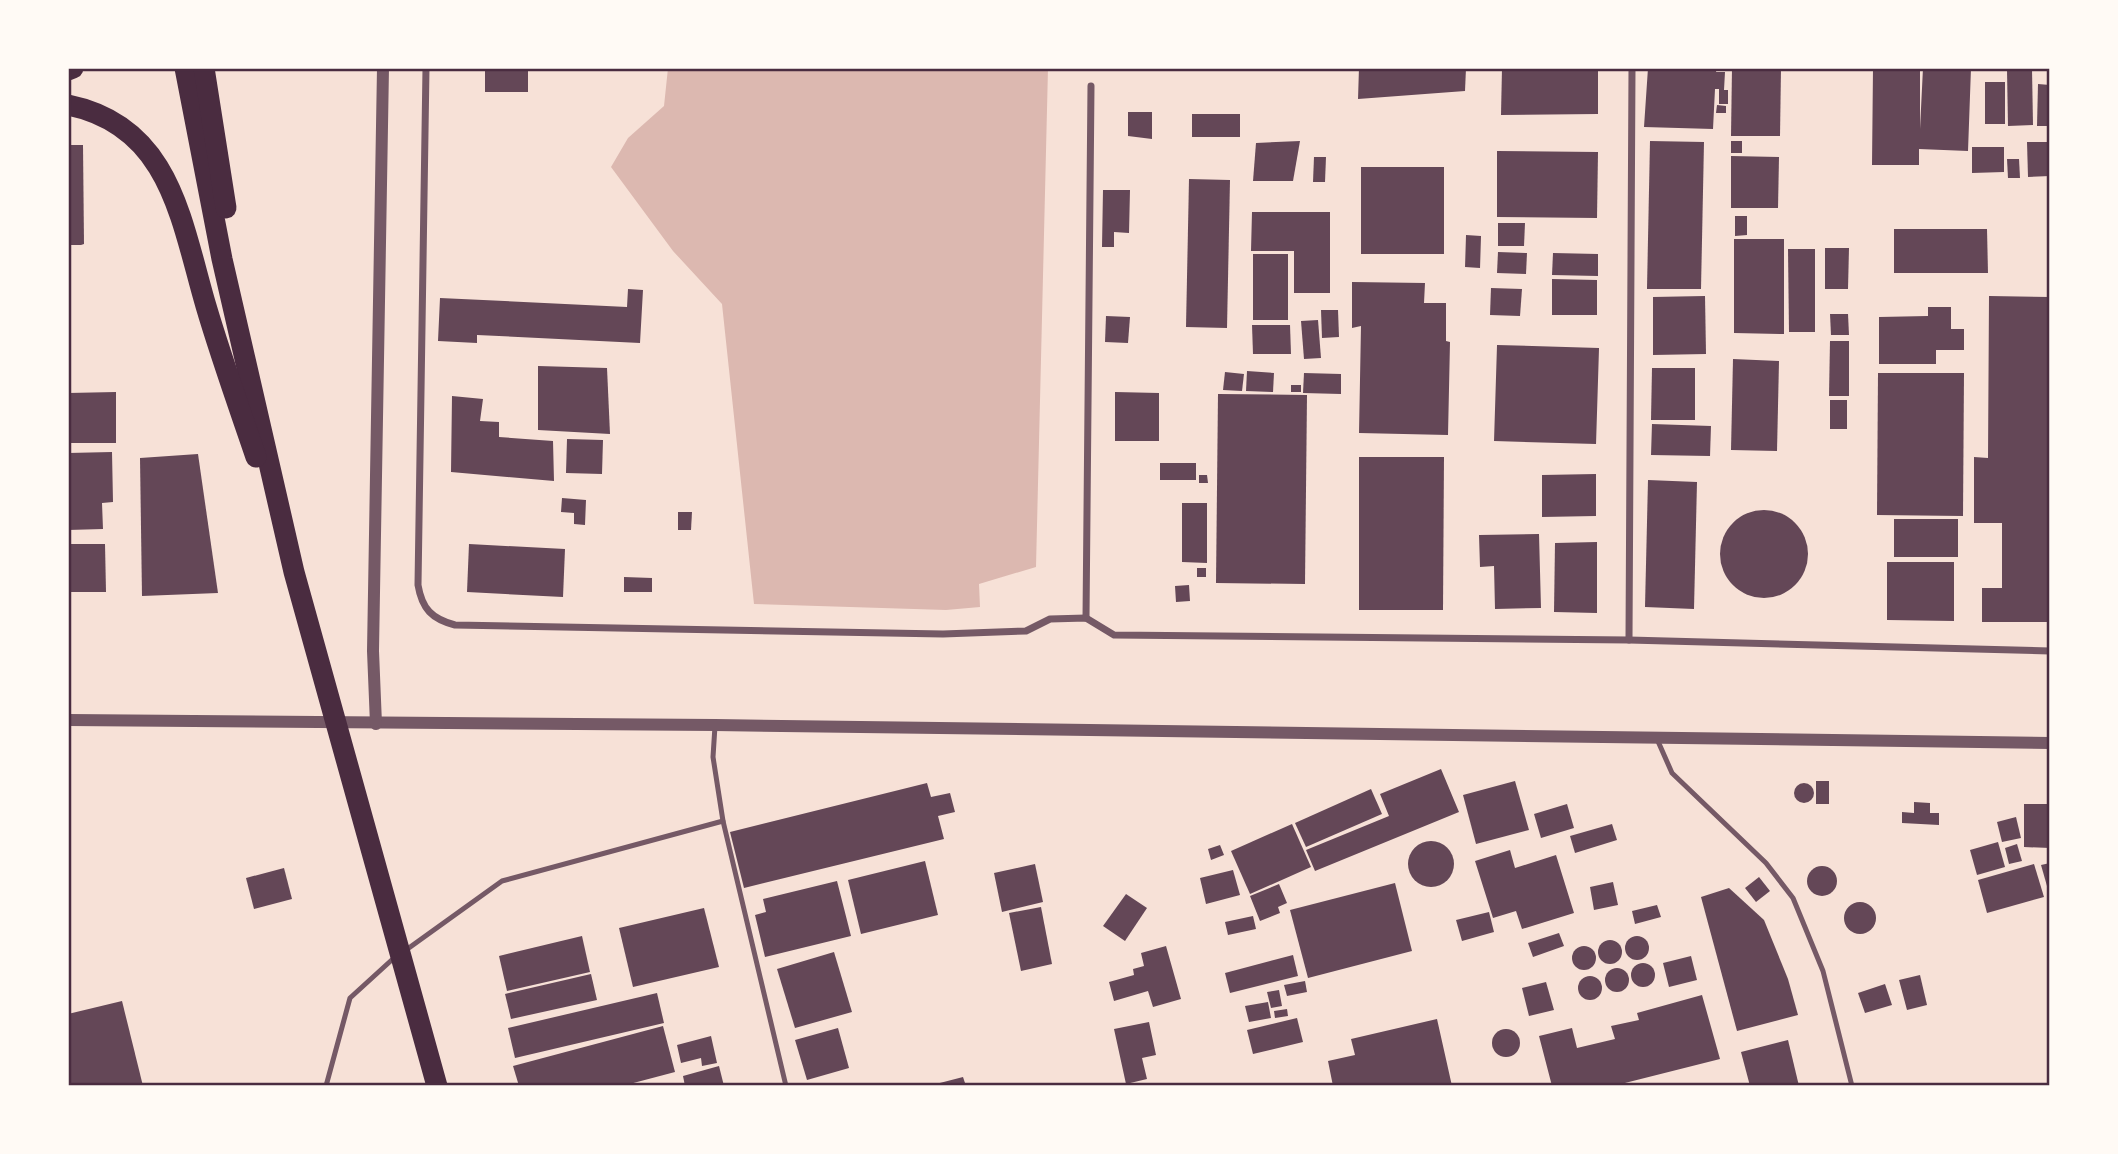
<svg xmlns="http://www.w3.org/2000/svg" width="2118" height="1154" font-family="Karla,sans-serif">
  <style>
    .water { fill: #dcb8b0 }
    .building { fill: #644757 }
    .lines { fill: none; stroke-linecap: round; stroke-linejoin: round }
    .service { stroke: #755966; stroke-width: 5 }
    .minor { stroke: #755966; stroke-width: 7 }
    .tertiary { stroke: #755966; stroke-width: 12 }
    .motorway { stroke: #4a2c40; stroke-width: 21 }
    .neatline { fill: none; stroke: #4a2c40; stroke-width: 2.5 }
  </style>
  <rect width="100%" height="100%" fill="#f7e1d7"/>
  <polygon class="water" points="668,68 1048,68 1036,567 979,584 980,607 946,610 754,604 722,304 673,251 611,167 628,138 664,106"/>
  <g class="building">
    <rect x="485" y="68" width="43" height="24"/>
    <polygon points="1359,68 1466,68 1465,91 1358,99"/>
    <polygon points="1502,68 1598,68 1598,114 1501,115"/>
    <polygon points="1648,68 1717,68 1716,72 1725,72 1724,90 1728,90 1728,104 1719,104 1719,89 1715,89 1713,129 1644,127"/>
    <polygon points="1732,68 1781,68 1780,136 1731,136"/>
    <polygon points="1873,68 1920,68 1920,129 1923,68 1971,68 1968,151 1919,149 1919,165 1872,165"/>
    <polygon points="2032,69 2033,125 2008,126 2007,70"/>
    <rect x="1985" y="82" width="20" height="42"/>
    <polygon points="2038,84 2050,85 2050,126 2037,126"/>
    <polygon points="1717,105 1726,106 1726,113 1716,113"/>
    <polygon points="1128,112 1152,112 1152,139 1128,136"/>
    <rect x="1192" y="114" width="48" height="23"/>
    <polygon points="1300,141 1293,181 1253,181 1256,143"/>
    <polygon points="1650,141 1704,142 1701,289 1647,289"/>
    <rect x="1731" y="141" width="11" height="12"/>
    <polygon points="2027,142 2050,142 2050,176 2028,177"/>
    <polygon points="68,145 83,145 84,244 81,245 68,245"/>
    <polygon points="1972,147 2004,147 2004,172 1972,173"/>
    <polygon points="1497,151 1598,152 1597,218 1497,217"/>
    <polygon points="1731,156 1779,157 1778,208 1731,208"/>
    <polygon points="1314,157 1326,157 1325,182 1313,182"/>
    <polygon points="2007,159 2019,159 2020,178 2008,178"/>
    <rect x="1361" y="167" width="83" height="87"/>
    <polygon points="1189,179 1230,180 1227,328 1186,327"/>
    <polygon points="1103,190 1130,190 1129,233 1114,232 1114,247 1102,247"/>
    <polygon points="1252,212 1330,212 1330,293 1294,293 1294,251 1251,251"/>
    <polygon points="1735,216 1747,216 1747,235 1735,236"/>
    <polygon points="1498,223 1525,223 1524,246 1498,246"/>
    <polygon points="1894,229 1987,229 1988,273 1894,273"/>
    <polygon points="1466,235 1481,236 1480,268 1465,267"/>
    <polygon points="1734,239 1784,239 1784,334 1734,333"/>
    <polygon points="1825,248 1849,248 1848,289 1825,289"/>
    <polygon points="1788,249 1815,249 1815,332 1789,332"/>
    <polygon points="1498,252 1527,253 1526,274 1497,273"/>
    <polygon points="1553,253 1598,254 1598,276 1552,275"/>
    <rect x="1253" y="254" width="35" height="66"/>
    <polygon points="1552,279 1597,280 1597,315 1552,315"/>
    <polygon points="1352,282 1425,283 1424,303 1446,303 1446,341 1450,342 1448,435 1359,433 1361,326 1352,328"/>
    <polygon points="1491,288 1522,289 1520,316 1490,315"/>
    <polygon points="628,289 643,290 640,343 477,335 477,343 438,341 440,298 627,307"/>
    <polygon points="1705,296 1706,354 1653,355 1653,297"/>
    <polygon points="1989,296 2050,297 2050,622 1982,622 1982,588 2002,588 2002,523 1974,523 1974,457 1988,458"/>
    <polygon points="1928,307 1951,307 1951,329 1964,329 1964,350 1936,350 1936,364 1879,364 1879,317 1928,316"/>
    <polygon points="1321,310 1338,310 1339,337 1322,338"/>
    <polygon points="1830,314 1848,314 1849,335 1831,335"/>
    <polygon points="1106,316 1130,317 1128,343 1105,342"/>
    <polygon points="1318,320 1321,358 1304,359 1301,321"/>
    <polygon points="1252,325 1290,325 1291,354 1253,354"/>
    <polygon points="1830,341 1849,341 1849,396 1829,396"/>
    <polygon points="1497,345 1599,348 1596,444 1494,441"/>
    <polygon points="1733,359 1779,361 1777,451 1731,450"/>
    <polygon points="538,366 607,368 610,434 538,430"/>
    <polygon points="1652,368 1695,368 1695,420 1651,420"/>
    <polygon points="1247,371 1274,373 1273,392 1246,391"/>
    <polygon points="1225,372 1244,374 1242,391 1223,390"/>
    <polygon points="1304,373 1341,374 1341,394 1303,393"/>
    <polygon points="1878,373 1964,373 1963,516 1877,515"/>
    <rect x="1291" y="385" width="10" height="7"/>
    <polygon points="116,392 116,443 68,443 68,393"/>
    <polygon points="1115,392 1159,393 1159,441 1115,441"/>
    <polygon points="1218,394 1307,395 1305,584 1216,583"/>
    <polygon points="452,396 483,399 480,421 499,422 499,437 553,441 554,481 451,472"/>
    <rect x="1830" y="400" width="17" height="29"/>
    <polygon points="1652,424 1711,426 1710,456 1651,455"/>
    <polygon points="567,439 603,440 602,474 566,473"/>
    <polygon points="112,452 113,502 102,503 103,529 68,530 68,453"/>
    <polygon points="198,454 218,593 142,596 140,458"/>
    <polygon points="1359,457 1444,457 1443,610 1359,610"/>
    <rect x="1160" y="463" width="36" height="17"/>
    <polygon points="1596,474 1596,516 1542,517 1542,475"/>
    <polygon points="1199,475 1207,475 1208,483 1199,483"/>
    <polygon points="1648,480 1697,482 1694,609 1645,607"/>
    <polygon points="562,498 586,500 585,525 574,524 574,513 561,512"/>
    <polygon points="1182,503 1207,503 1207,563 1182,562"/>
    <circle cx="1764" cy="554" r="44"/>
    <polygon points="678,512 692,512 691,530 678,530"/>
    <rect x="1894" y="519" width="64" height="38"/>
    <polygon points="1539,534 1541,608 1495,609 1494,566 1480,567 1479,535"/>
    <polygon points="1597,542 1597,613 1554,612 1555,543"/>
    <polygon points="68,544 105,544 106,592 68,592"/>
    <polygon points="469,544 565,549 563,597 467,592"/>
    <polygon points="1887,562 1954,562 1954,621 1887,620"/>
    <rect x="1197" y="568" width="9" height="9"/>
    <polygon points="624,577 652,578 652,592 624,592"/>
    <polygon points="1189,585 1190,601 1176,602 1175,586"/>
    <polygon points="1441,769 1459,812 1315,871 1306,850 1389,816 1380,794"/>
    <polygon points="1515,781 1529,830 1476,844 1463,795"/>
    <rect x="1816" y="781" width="13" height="23"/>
    <circle cx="1804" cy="793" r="10"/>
    <polygon points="927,783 931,797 950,793 955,812 938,816 944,839 744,888 730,832"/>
    <polygon points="1371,789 1382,814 1306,847 1295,823"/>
    <polygon points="1914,802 1930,803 1930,813 1939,813 1939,825 1902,823 1902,812 1914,813"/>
    <polygon points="1567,804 1574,828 1541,838 1534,814"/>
    <polygon points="2024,804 2050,804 2050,848 2024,847"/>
    <polygon points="2016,817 2021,838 2002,842 1997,822"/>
    <polygon points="1292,824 1311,867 1250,894 1231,851"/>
    <polygon points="1612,824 1617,840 1575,853 1570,836"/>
    <circle cx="1431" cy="864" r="23"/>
    <polygon points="1998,842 2005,867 1977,875 1970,850"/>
    <polygon points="2017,844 2022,861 2009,864 2005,848"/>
    <polygon points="1220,845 1224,855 1211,860 1208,849"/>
    <polygon points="1510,850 1515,868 1556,855 1574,913 1522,929 1516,911 1493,918 1475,861"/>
    <polygon points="925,861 938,915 861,934 848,880"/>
    <polygon points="2050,863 2050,893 2049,893 2041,865"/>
    <polygon points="1035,864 1043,902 1002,912 994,873"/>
    <polygon points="2034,864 2044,897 1987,913 1978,880"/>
    <circle cx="1822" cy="881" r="15"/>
    <polygon points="284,868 292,899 254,909 246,878"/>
    <polygon points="1233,870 1240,895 1206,904 1200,878"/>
    <polygon points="1759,877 1770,891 1756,902 1745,888"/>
    <polygon points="837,881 851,936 765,957 755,915 766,912 763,899"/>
    <polygon points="1613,882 1618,905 1594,910 1590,887"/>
    <polygon points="1395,883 1412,951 1308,978 1290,910"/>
    <polygon points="1279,884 1287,903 1278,907 1280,913 1260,921 1250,896"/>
    <polygon points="1729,888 1764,920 1788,979 1798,1015 1737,1031 1701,897"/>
    <polygon points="1126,894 1147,908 1125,941 1103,926"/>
    <circle cx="1860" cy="918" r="16"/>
    <polygon points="1657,905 1661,917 1635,924 1632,911"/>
    <polygon points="1041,907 1052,964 1021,971 1009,913"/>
    <polygon points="704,908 719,967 633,987 619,928"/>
    <polygon points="1489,912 1494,932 1462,941 1456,920"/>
    <polygon points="1253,916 1256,929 1228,935 1225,922"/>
    <polygon points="1559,933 1564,946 1533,957 1528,943"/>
    <circle cx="1637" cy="948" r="12"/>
    <polygon points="582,936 590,972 507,991 499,956"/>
    <circle cx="1610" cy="952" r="12"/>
    <circle cx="1584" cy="958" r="12"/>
    <polygon points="1166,946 1181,999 1153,1007 1148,991 1114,1001 1109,982 1134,975 1133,969 1144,966 1141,953"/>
    <polygon points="834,952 852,1012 795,1028 777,969"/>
    <polygon points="1293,955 1298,976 1230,993 1225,973"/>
    <polygon points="1691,956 1697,980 1669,987 1663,963"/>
    <circle cx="1643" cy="975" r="12"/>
    <circle cx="1617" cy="980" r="12"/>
    <polygon points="591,974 597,1000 511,1019 505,994"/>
    <polygon points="1920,975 1927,1005 1907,1010 1899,980"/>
    <circle cx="1590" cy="988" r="12"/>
    <polygon points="1305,981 1307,992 1287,996 1284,985"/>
    <polygon points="1546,982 1554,1010 1529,1016 1522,988"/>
    <polygon points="1885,984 1892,1005 1865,1013 1858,993"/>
    <polygon points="1279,990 1282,1006 1271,1008 1267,992"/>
    <polygon points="657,993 664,1023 515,1058 508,1028"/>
    <polygon points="1702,995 1720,1059 1613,1086 1552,1086 1539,1036 1572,1028 1577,1048 1615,1039 1611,1026 1639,1020 1637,1013"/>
    <polygon points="122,1001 143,1086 68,1086 68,1014"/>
    <polygon points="1268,1002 1271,1018 1249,1022 1245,1006"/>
    <polygon points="1287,1009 1288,1016 1275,1018 1274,1011"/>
    <polygon points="1297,1018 1303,1042 1253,1054 1247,1030"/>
    <polygon points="1437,1019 1452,1086 1333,1086 1328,1061 1355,1055 1351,1039"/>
    <polygon points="1149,1022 1156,1055 1142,1058 1147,1079 1126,1084 1114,1029"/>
    <polygon points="663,1026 675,1072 622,1086 519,1086 513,1066"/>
    <polygon points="838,1028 849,1068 807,1080 795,1040"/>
    <circle cx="1506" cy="1043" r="14"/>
    <polygon points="711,1036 717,1063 702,1066 701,1058 681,1063 677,1045"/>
    <polygon points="1788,1040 1799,1086 1750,1086 1741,1052"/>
    <polygon points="719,1066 724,1086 685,1086 683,1076"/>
    <polygon points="963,1077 966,1086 932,1086 932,1085"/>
  </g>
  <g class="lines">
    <g class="service">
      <polyline points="715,726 713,757 723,821 786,1086"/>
      <polyline points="1657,739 1672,773 1766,863 1793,898 1823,971 1852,1086"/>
      <polyline points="406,950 502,881 723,821"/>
      <polyline points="326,1086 350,998 395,957"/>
    </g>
    <g class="minor">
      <path d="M426 68 418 585C422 609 432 619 455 625L943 634 1026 631 1050 619 1086 618 1114 635 1629 640 2050 651"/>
      <polyline points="1086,618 1091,86"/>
      <polyline points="1629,640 1632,68"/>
    </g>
    <g class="tertiary">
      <polyline points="68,720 715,725 2050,743"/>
      <polyline points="376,724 373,651 383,68"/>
    </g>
    <g class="motorway">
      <polyline points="185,68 222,259 294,572 437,1086"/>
      <polyline points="204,68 226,208"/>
      <polyline points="68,70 73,68"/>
      <path d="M68 105C171 126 181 221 206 306 221 357 239 407 256 457"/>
    </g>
  </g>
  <rect width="2118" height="1154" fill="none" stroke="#fffaf5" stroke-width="140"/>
  <rect x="70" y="70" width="1978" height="1014" class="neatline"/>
</svg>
